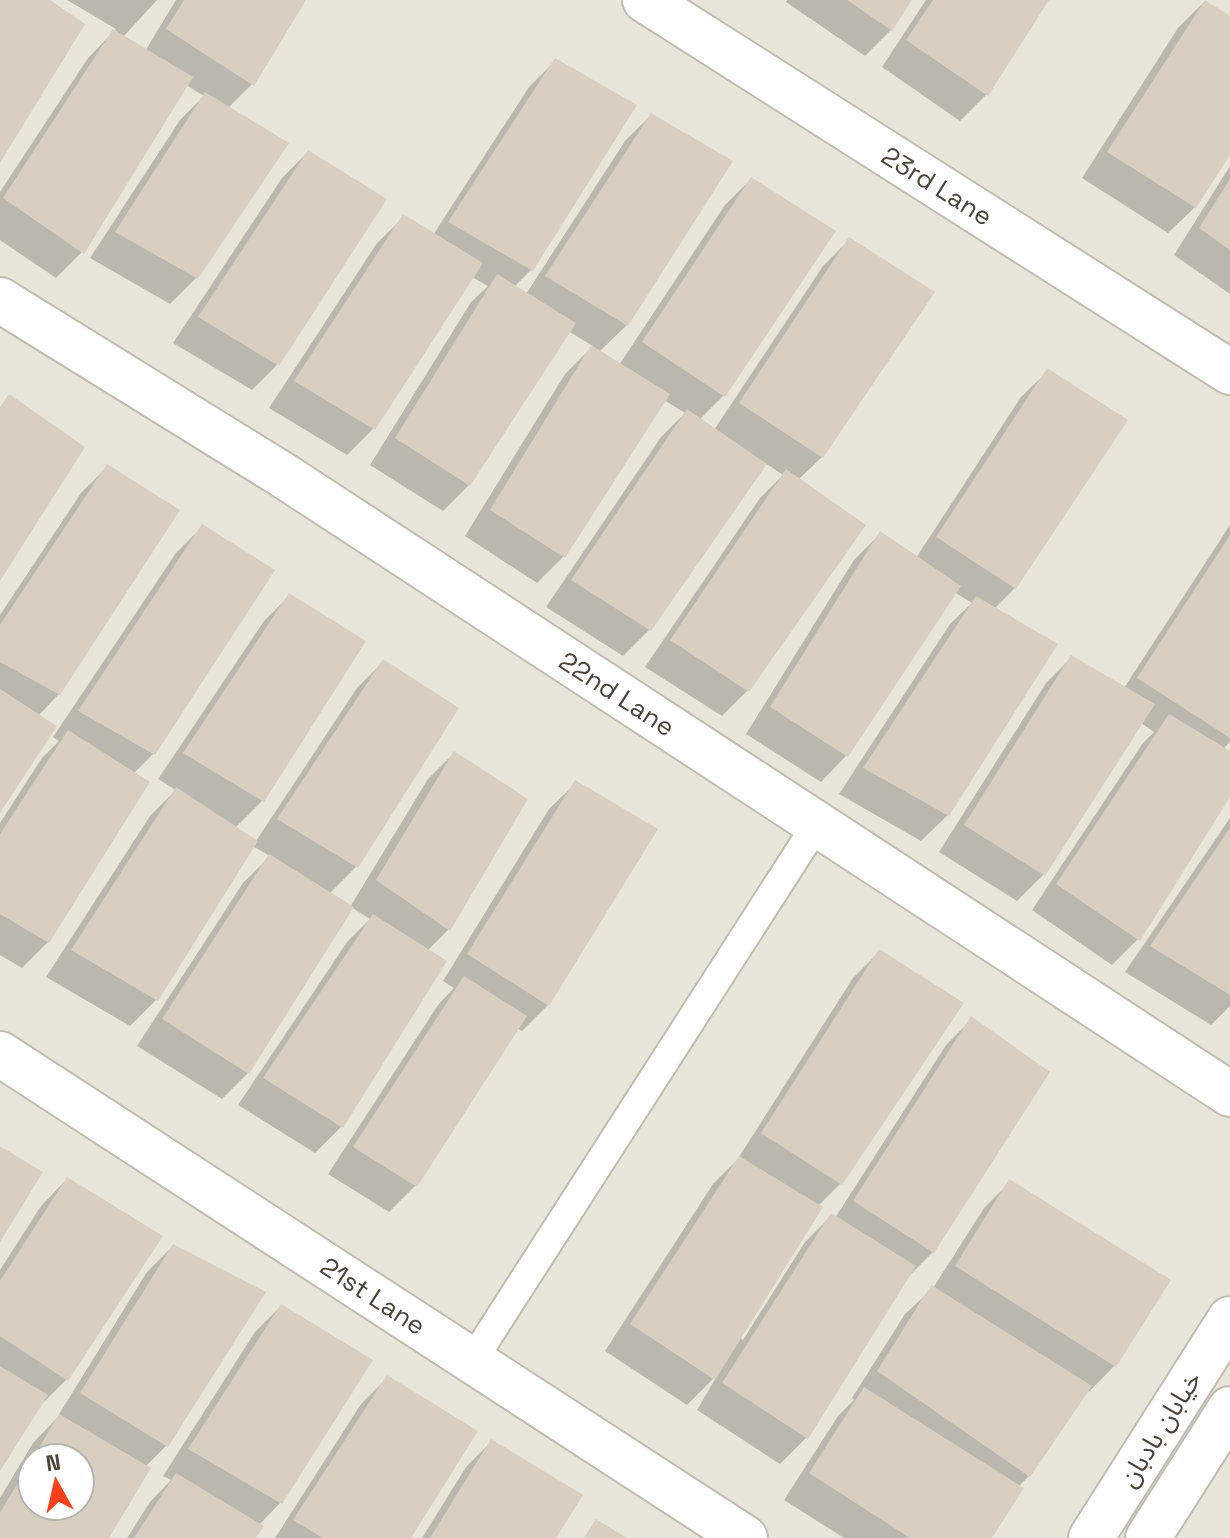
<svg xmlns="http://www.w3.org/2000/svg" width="1230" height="1538" font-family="'Space Grotesk','Noto Sans Arabic',sans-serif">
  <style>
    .residential { fill: #eae5da; fill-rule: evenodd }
    .shadow { fill: #0003; fill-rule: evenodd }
    .building { fill: #d8cfc1 }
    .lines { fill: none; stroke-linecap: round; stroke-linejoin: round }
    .lane-casing { stroke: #c2bbae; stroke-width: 32 }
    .street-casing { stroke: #c2bbae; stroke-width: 48 }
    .lane { stroke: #fff; stroke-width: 28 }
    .street { stroke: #fff; stroke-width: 44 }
    .labels { text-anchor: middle; stroke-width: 8; stroke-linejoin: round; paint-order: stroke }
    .street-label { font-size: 26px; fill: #4b4439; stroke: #fff }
  </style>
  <rect width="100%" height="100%" fill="#f6f3ec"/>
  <path class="residential" d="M0 0H1230V1538H0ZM32 1458H80V1506H32Z"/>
  <g class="shadow">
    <polygon points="67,0 157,0 123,37 145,51 176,0 303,0 252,84 228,108 286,144 196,278 170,304 90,258 180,120 204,96 186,85 82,252 56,278 0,240 0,192 88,58 116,29"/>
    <polygon points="787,0 910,0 891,30 865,56 786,2"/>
    <polygon points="926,0 1047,0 986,95 960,121 882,67"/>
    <polygon points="1204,2 1230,18 1230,152 1195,207 1168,233 1082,178 1178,28"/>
    <polygon points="555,61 634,106 531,270 514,287 526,294 625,141 651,115 627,325 599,352 619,365 725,205 751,179 723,396 699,420 714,430 823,266 849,240 822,457 798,480 748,690 722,716 645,667 760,498 783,475 765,463 649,630 623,656 546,607 661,437 685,413 664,400 564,556 537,583 465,536 565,374 593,346 568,331 469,485 443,511 370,465 471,302 488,286 472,277 373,429 347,455 269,408 377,243 404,217 433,235 529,87"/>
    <polygon points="308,152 278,364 252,390 173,343 282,178"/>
    <polygon points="1230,166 1230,294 1174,255"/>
    <polygon points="1048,371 1015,588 994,609 948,815 921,841 839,794 950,624 972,603 954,592 847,755 821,782 746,734 854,560 880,534 916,558 1021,397"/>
    <polygon points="107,467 59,694 38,716 0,809 0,615 81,493"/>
    <polygon points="1230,525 1230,742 1223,749 1230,753 1230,793 1138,939 1112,965 1032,910 1143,743 1154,732 1141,723 1043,875 1017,901 939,852 1046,683 1072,657 1124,688"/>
    <polygon points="202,527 154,753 133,774 48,942 22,968 0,955 0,823 42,758 59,741 53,737 176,553"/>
    <polygon points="290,595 263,800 235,828 256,841 357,688 383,662 456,709 356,867 329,894 350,907 428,779 454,753 449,929 427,951 341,1127 315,1153 238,1105 347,942 370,919 351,907 248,1073 222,1099 137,1046 243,883 270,856 252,846 156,1000 130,1026 46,977 150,816 176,790 158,779 264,621"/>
    <polygon points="576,783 548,1005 522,1031 517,1028 415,1186 389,1212 328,1174 438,1005 454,988 443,981 549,809"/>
    <polygon points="1230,818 1230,1006 1211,1025 1125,972"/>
    <polygon points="879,952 961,1004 840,1184 818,1206 739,1337 743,1340 805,1242 831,1216 835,1218 946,1045 972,1019 933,1252 907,1278 806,1438 780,1464 697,1410 718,1374 687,1405 605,1351 713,1184 737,1160 853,978"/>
    <polygon points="67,1179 160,1236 66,1380 40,1406 0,1468 0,1270 41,1206"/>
    <polygon points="1010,1182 1115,1365 1089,1392 1087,1390 1029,1476 1018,1487 989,1538 844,1538 784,1500 838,1416 854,1400 852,1398 905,1314 933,1288 984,1208"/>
    <path d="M173 1246 166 1446 145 1467 107 1538H0V1498L33 1443 56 1419 147 1272ZM32 1458H80V1506H32Z"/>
    <polygon points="281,1306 371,1360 280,1503 259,1525 254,1538 127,1538 150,1502 171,1480 163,1476 255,1332"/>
    <polygon points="387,1378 409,1538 275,1538 361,1404"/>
    <polygon points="492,1441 553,1538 422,1538 466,1467"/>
  </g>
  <g class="building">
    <polygon points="0,0 50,0 85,24 0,163"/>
    <polygon points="184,0 306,0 254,86 166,29"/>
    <polygon points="847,0 912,0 892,31"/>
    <polygon points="933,0 1049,0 988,96 906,40"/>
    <polygon points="1205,0 1230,16 1230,155 1196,208 1107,152"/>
    <polygon points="113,29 193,77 84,254 3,198"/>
    <polygon points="555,58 637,105 533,271 448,222"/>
    <polygon points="205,92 289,143 198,279 115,232"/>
    <polygon points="651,113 733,161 628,326 545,276"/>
    <polygon points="308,150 387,199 279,366 198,317"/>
    <polygon points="751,177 836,231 725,397 642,342"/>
    <polygon points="1230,179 1230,250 1199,228"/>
    <polygon points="403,214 483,263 375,430 294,381"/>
    <polygon points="849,237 935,292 823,458 739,403"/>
    <polygon points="497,274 576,323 470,486 395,438"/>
    <polygon points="591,345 670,394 565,558 490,510"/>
    <polygon points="1047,368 1128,420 1016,589 936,537"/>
    <polygon points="9,394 85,447 0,581 0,407"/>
    <polygon points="687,409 767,464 651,631 571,580"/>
    <polygon points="107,464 180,510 60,695 0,662 0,625"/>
    <polygon points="786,469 866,525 749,692 670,640"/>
    <polygon points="202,524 275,570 155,755 78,711"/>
    <polygon points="880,531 961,586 848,757 770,707"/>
    <polygon points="1230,535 1230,738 1137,678"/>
    <polygon points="289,593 366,641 264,802 183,753"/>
    <polygon points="976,596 1058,644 949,816 863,768"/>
    <polygon points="1071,655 1155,704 1045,876 964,825"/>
    <polygon points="383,659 459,708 358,868 277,819"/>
    <polygon points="0,689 57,726 0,813"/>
    <polygon points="1169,714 1230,751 1230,797 1140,941 1056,884"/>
    <polygon points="68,730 150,782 49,943 0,914 0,834"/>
    <polygon points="454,751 528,799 450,931 376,880"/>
    <polygon points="575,780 658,829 549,1006 467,954"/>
    <polygon points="176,787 258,841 158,1001 71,950"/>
    <polygon points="1230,828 1230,995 1150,946"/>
    <polygon points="269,854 354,907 249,1074 162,1019"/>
    <polygon points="373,914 447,961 343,1128 263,1078"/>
    <polygon points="879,949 964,1003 842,1185 761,1133"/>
    <polygon points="464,976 527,1016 417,1187 353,1147"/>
    <polygon points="971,1016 1050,1072 934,1253 853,1201"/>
    <polygon points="0,1146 43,1172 0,1242"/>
    <polygon points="739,1156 823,1207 715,1380 630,1324"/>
    <polygon points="67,1177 163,1236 68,1381 0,1336 0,1281"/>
    <polygon points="1009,1179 1171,1280 1116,1367 955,1266"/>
    <polygon points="831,1213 916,1266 808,1439 722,1383"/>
    <polygon points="173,1244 266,1292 168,1447 80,1393"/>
    <polygon points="931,1285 1092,1386 1030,1477 877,1371"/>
    <polygon points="281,1304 373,1360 282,1504 188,1449"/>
    <polygon points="0,1366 48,1395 0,1471"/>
    <polygon points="387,1375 478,1431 411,1538 323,1538 293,1520"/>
    <polygon points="864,1387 1024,1488 992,1538 910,1538 809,1473"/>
    <polygon points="59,1414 151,1468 109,1538 0,1538 0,1513 32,1459 32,1506 80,1506 80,1458 33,1458"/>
    <polygon points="491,1439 583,1495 556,1538 430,1538"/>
    <polygon points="176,1473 264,1526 256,1538 134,1538"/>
    <polygon points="596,1519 627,1538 584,1538"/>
  </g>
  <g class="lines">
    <defs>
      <polyline id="lane" points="472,1361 817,824"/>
      <g id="street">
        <polyline points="645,0 1230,372"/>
        <polyline points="0,300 286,477 1230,1094"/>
        <polyline points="0,1054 745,1538"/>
        <polyline points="1091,1538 1230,1319"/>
        <polyline points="1148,1538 1230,1409"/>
      </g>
    </defs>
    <use href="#lane" class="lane-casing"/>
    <use href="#street" class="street-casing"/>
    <use href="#lane" class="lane"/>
    <use href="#street" class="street"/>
  </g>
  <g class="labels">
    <g class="street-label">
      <text transform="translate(937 186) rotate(32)" y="9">23rd Lane</text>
      <text transform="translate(617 694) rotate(33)" y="9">22nd Lane</text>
      <text transform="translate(373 1296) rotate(33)" y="9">21st Lane</text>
      <text transform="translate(1160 1429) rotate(-58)" y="9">خیابان بادبان</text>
    </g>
  </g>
  <g transform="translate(56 1482) rotate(352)"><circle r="38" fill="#ffffff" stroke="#b7b4b0" stroke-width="2"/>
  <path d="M0-6L14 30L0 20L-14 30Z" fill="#fc3f1d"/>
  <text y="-12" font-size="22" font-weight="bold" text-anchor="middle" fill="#4b4439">N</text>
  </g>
</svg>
